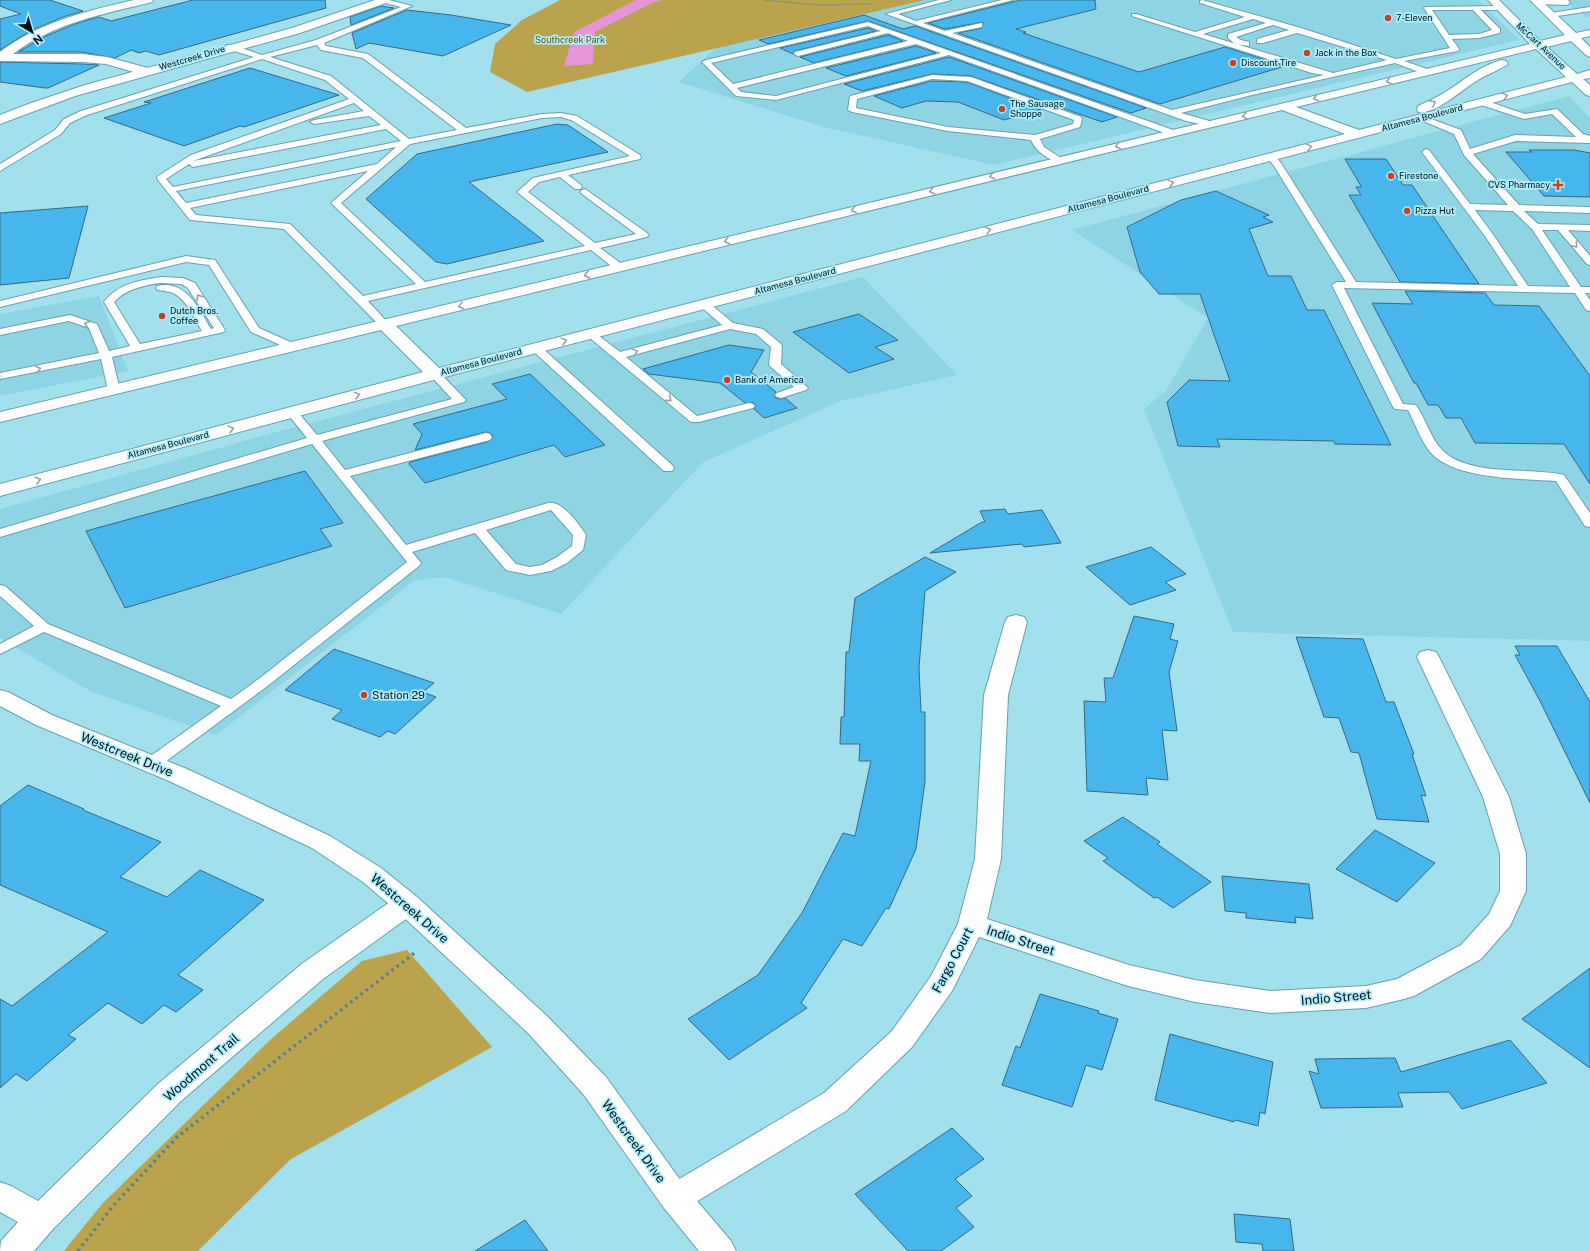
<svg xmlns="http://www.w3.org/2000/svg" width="1590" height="1251" font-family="'Public Sans',sans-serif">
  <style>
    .built { fill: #8ed4e5 }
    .green { fill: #bba34d }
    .water { fill: #e696d7 }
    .building { fill: #47b6ec; stroke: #396881 }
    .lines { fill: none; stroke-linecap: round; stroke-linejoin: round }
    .lane-casing { stroke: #65a1ae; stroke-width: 2 }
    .street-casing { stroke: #65a1ae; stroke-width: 2 }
    .secondary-casing { stroke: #65a1ae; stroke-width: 2 }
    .path-far1 { stroke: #56808a; stroke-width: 1.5; stroke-dasharray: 1 1.5; stroke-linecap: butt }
    .path { stroke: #56808a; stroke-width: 3.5; stroke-dasharray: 2.5 4; stroke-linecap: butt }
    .lane { fill: #fff; fill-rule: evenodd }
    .street { fill: #fff; fill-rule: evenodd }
    .secondary { fill: #fff; fill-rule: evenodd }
    .oneway { stroke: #99a0a2 }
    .poi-dot { fill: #c93f21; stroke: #afedfb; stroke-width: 1.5 }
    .labels { text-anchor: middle; stroke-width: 3.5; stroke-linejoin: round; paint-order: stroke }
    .far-poi-label { font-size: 9px; fill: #001217; stroke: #afedfb; text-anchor: start }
    .far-park-label { font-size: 9px; fill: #675400; stroke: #afedfb }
    .far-street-label { font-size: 9px; fill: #001217; stroke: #afedfb }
    .poi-label { font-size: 11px; fill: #001217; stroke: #afedfb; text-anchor: start }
    .near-street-label { font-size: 13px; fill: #001217; stroke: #afedfb }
  </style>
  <rect width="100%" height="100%" fill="#a2e0ee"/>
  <g class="built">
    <polygon points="925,0 1478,0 1519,40 994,165 824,127 679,82 715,48"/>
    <polygon points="1564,0 1590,0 1590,17 1584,16"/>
    <polygon points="1569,96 1590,118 1590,641 1233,632 1144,409 1166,391 1208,318 1072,230"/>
    <polygon points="863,277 957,375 841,401 703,462 561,614 445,577 415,580 216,735 90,691 0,638 0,509 284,430"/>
    <polygon points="99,296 128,371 0,396 0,314"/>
  </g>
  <g class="green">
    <polygon points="560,0 925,0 527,92 490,72 495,44 522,20"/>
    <polygon points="407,950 492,1047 291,1159 198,1251 64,1251 102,1204 271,1039 362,961"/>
  </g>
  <polygon class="water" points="636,0 663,0 652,3 595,32 593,64 564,66 574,32"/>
  <g class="building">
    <polygon points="0,0 50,0 83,11 63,17 30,31 0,50 0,19 21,14 0,6"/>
    <polygon points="193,0 325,0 326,8 159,55 146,51 139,53 131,50 115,58 82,52 18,52 46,36 80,22 99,17 111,21"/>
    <polygon points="1021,0 1095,0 1096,9 1016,29 1026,32 1023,33 1139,72 1225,47 1285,66 1160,104 958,33 982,28 983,22 945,29 928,23"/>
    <polygon points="381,6 394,8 351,25 350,17"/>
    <polygon points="407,10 451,15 511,25 443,56 369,43 356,49 352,33"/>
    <polygon points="864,15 903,29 915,26 1146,108 1131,113 868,21 768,44 759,40"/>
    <polygon points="868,28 876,31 795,51 793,54 780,48"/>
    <polygon points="888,35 903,41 814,63 800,57"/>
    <polygon points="916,46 936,53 846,76 826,68"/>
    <polygon points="949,57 1117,117 1102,122 971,76 932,74 862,91 844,84"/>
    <polygon points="0,62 82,64 99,65 48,88 45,88 0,82"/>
    <polygon points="250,68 339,95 244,127 240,126 184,146 104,118 151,103 144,102"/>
    <polygon points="932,81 967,82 1041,110 1004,120 958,102 926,101 902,108 874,96"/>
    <polygon points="557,124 568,125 608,152 469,182 544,241 447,264 436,262 366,199 417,154"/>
    <polygon points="1529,150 1574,150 1590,153 1590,197 1544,196 1506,152 1532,152"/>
    <polygon points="1345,159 1386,159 1403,185 1412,185 1479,284 1400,282 1349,195 1361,195 1356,187 1361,187 1361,186"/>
    <polygon points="1216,191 1269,215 1263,217 1273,222 1249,229 1268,276 1291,276 1307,310 1324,310 1391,445 1335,444 1334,441 1217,439 1220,447 1178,446 1167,402 1189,380 1230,381 1200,294 1159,294 1140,272 1127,227 1181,200"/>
    <polygon points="88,206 69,278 0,285 0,213"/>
    <polygon points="1405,291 1485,293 1494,305 1539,306 1590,376 1590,484 1564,444 1475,443 1461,418 1446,418 1438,405 1428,405 1416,383 1414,383 1372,303 1413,304"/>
    <polygon points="859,314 898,340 875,347 894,359 849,373 793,332"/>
    <polygon points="729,345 764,350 751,372 776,392 774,395 776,398 781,399 785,398 797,408 764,418 754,409 756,406 754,403 745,403 720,383 649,374 643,369"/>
    <polygon points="530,374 605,445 565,457 554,445 425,483 409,464 410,462 490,441 493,436 490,433 486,432 415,450 422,434 413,424 507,399 492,384"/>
    <polygon points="305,471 343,523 320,529 332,546 125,608 86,531"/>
    <polygon points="1005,509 1008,514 1042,510 1061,543 1024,547 1022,544 930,553 982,522 985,522 980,511"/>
    <polygon points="1151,547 1186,574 1165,582 1176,590 1130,605 1086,567"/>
    <polygon points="925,557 956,572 925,591 919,668 921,712 925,712 925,781 916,849 889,909 886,908 862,946 843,939 801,1003 807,1008 729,1060 688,1019 758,975 802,913 843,833 855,836 871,761 859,761 860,744 840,744 841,717 844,717 846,652 849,652 855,598"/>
    <polygon points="1134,616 1174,624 1170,639 1178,641 1169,672 1177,731 1162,730 1168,780 1146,778 1148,795 1087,791 1084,701 1106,702 1104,678 1113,678"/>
    <polygon points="1296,637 1363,639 1386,702 1394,702 1414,754 1412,754 1426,796 1421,795 1429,822 1377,819 1359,753 1351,752 1339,718 1324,717"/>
    <polygon points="1515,646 1557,646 1590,702 1590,803 1540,701 1515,655 1520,655"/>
    <polygon points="334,649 434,683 423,692 436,697 395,734 388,731 380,737 332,719 342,710 285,690"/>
    <polygon points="28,785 84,809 83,810 161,842 120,877 167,897 200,870 264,900 178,975 203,990 176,1012 164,1005 142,1024 108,1003 68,1035 76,1039 27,1081 16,1074 0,1088 0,999 12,1006 108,932 0,885 0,806"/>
    <polygon points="1123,817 1160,842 1157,844 1211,882 1173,908 1157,897 1154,898 1103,861 1108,858 1084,841"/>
    <polygon points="1375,830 1435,863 1397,902 1336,869"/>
    <polygon points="1222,876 1309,884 1313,919 1295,917 1296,923 1246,918 1246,913 1225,911"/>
    <polygon points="1590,968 1590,1068 1522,1019"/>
    <polygon points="1040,994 1099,1011 1098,1013 1118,1019 1102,1070 1086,1065 1072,1107 1002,1085 1016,1046 1020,1048"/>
    <polygon points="1170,1034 1273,1062 1265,1114 1260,1112 1258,1126 1235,1120 1234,1122 1155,1100"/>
    <polygon points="1510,1040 1547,1083 1462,1109 1449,1092 1398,1093 1403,1107 1321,1108 1309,1071 1319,1074 1315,1059 1395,1058 1401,1072"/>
    <polygon points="952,1128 984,1159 955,1179 972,1196 956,1208 974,1227 941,1251 908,1251 855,1194"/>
    <polygon points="1234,1214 1290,1219 1294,1251 1263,1251 1262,1244 1236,1242"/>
    <polygon points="525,1220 548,1251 475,1251"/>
  </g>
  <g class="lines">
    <defs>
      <g id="lane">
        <path d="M380 0H389L412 6 324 43 326 46 368 54 466 128 542 114 561 113 577 116 640 155 641 157 640 159 568 175 581 185 582 187 581 189H575L560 177 539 182 528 192 595 243 636 234 582 194 580 192 582 190 585 189 647 233 649 235 647 237 600 248 623 265 624 267 623 269H615L591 250 368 301 390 325 385 328 381 327 284 229 190 220 158 180 157 178 158 176 191 155 349 99 325 80 262 59 87 115 70 123 61 134 0 171V164L55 130 64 119 81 111 254 57 227 49V45H233L262 55 316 40 401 7 381 2ZM317 45 321 50 363 58 457 130 409 139 331 76 270 57ZM354 103 364 111 314 120 310 122 314 124 369 116 381 125 193 161ZM561 117 571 120 630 156 533 178 517 192 585 246 425 282 341 203 410 144 542 118ZM386 129 401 141 173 187 166 179 189 164 193 167ZM396 147 377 164 186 203 176 191ZM368 171 331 203 416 284 363 296 290 224 196 215 190 208Z"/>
        <path d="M939 0H951L898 14 916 21 1002 0H1013L923 23 945 31 982 23V27L952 33 1172 110 1324 75 1312 73 1132 16V14H1136L1195 32 1245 17 1200 3V1L1202 0 1301 28 1396 59 1450 48 1424 8 1425 7 1501 6 1504 8 1501 10H1481L1500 29V33L1479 38 1452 39 1459 49 1458 51 1404 61 1430 70V74H1424L1395 63 1248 96 1181 113 1213 122 1214 124 1210 126 1186 121 886 14ZM1432 10H1473L1492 30 1479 34 1449 35ZM1253 19 1266 23 1228 34V38L1235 44 1249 46V42L1241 40 1236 37 1273 25 1289 30 1257 39V43H1263L1297 33 1387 60 1333 73 1203 34Z"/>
        <polygon points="1561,0 1568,0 1570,3 1567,5 1537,4 1534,2 1537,0"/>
        <polygon points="1590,7 1590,11 1551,17 1547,15 1551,13"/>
        <path d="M868 22 1176 131 1177 133 1173 136 1170 135 949 55 776 100 736 96 702 62 706 60ZM868 26 881 31 795 52 794 54 798 56 888 33 908 41 733 84 711 63ZM916 44 941 53 776 96 741 92 737 88Z"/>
        <path d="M932 75 971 77 1081 117 1082 119 1080 127 1040 139 1044 147 1064 160 1060 163C1048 159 1036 152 1031 140L948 131 852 112 848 110 850 96ZM932 79 967 81 1074 120 1073 124 1035 135 948 127 856 108 857 99Z"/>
        <path d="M1478 100H1484L1525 114 1557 109 1583 134 1590 136V143L1516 141 1473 154 1519 205 1590 207V213L1524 211 1538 224 1590 225V231L1568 230 1590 256V265L1587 264 1558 230H1542L1581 287H1590V293H1585L1590 300V311L1586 310 1575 293 1344 288 1403 404 1416 405C1425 418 1431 439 1442 450 1469 477 1530 467 1564 475L1590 513V527L1585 526 1556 481C1523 479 1459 479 1434 456 1422 445 1416 425 1408 410L1395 409 1393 407 1332 285 1337 282H1346L1274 166 1267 157 1268 155H1274L1281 163 1356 282 1518 286 1485 236 1422 152 1426 149 1429 150 1470 204 1508 205 1464 155 1454 134 1416 118 1420 116H1423L1461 130 1470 149 1515 135 1576 137 1552 114 1524 119 1478 104ZM1475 210 1513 211 1532 229 1570 287 1528 286 1492 233Z"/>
        <polygon points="186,256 215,260 259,328 297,345 298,347 297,349 289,349 251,332 209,265 186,262 0,307 0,301"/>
        <path d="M161 277 183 278 195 283 225 330 224 332 112 357 120 390 118 392H110L108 390 101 359 0 379V373L99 353 89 328 69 321 0 335V329L70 315 97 324 109 351 130 346 104 302C117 284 140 280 161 277ZM161 283 181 284 187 287 214 328 211 329C199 309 186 279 157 286L156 288 157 290C163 291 168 291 173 293 187 300 194 318 202 331L140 344 114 302C126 289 144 285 161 283Z"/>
        <polygon points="704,301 708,302 733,323 763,329 781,344 782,346 781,364 806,386 808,388 806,390 781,398 777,397 775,395 777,393 794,387 771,367 769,365 771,347 756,334 730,329 626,357 697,416 749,403 753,404 755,406 753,408 699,422 691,422 585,334 590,331 594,332 620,352 722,325 700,306 699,304 700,302"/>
        <polygon points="536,345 540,346 672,465 674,468 672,471 664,471 532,350 531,348"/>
        <path d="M435 371 439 372 464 398 466 400 464 402 322 441 345 470 486 433 490 434 492 437 490 440 350 476 406 545 548 503C562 500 579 524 586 535L583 550 567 563 551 571 530 575 506 570 475 533 412 552 421 563 419 566 270 684 157 768 151 769 145 768 143 764 145 760 221 706 44 632 0 654V644L34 626 0 596V585L5 586 48 624 231 699 260 678 407 562 312 444 0 537V529L307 438 286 412 288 410H296L317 435 452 399 429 374ZM551 510 573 535 572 546 557 557 542 565 530 567 516 564 486 530Z"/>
      </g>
      <g id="street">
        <path d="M134 0H153L152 2C104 14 54 23 13 54H82L107 57 148 68 150 71 148 74 144 75 106 64 82 62 0 61V52C40 22 86 11 134 0Z"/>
        <polygon points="1016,615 1024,617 1027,622 1008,695 1001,859 987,919 1129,965 1195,980 1270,991 1366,986 1397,979 1461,945 1489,914 1500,891 1500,854 1483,797 1417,657 1420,652 1428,650 1436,652 1439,657 1509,797 1526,854 1526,891 1510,926 1481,959 1414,996 1404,999 1366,1008 1270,1013 1195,1002 1128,986 979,937 952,991 912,1047 846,1111 686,1208 675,1212 664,1208 659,1198 664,1188 824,1093 892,1031 931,976 958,924 975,859 984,695 1005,622 1008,617"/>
        <polygon points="407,894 417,897 420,904 417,911 323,979 181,1101 53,1229 34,1251 0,1251 1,1241 18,1222 0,1212 0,1182 11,1186 38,1201 159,1083 303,963 397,897"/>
      </g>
      <g id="secondary">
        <polygon points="375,0 390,0 389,2 300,33 75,96 0,124 0,115 31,103 85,85 292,28"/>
        <path d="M1488 0H1499L1540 41 1565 35 1530 0H1541L1576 33 1590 30V36L1581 38 1590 47V57L1586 55 1571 41 1547 47 1577 74 1590 70V78L1583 79 1590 85V96L1586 95 1572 82 441 378 0 496V484L423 372 381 330 0 422V412L1530 44ZM1536 49 1566 77 1359 130 1296 107ZM1282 110 1345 134 439 368 396 326Z"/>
        <path d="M1502 60 1506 61 1508 64C1505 67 1484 76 1478 80 1464 88 1434 116 1418 112L1417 109 1418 106C1428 101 1438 97 1447 91 1466 79 1479 66 1502 60Z"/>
        <polygon points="0,690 8,692 52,715 187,769 330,836 381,868 417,897 548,1017 606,1077 686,1188 731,1241 736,1251 699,1251 664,1208 584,1095 528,1033 397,911 363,882 312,848 169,781 36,725 0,706"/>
      </g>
    </defs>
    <use href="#lane" class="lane-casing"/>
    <use href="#street" class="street-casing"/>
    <use href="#secondary" class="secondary-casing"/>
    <polyline class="path-far1" points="764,0 817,5 874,4"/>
    <polyline class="path" points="78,1251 113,1206 177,1137 417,951"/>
    <use href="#lane" class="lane"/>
    <use href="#street" class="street"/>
    <use href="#secondary" class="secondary"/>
  </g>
  <defs><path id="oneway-chevron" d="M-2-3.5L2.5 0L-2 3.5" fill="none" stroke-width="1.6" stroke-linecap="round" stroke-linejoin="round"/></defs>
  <g class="oneway">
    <use href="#oneway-chevron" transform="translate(1389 81) rotate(166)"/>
    <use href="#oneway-chevron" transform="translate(1505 96) rotate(-15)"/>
    <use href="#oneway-chevron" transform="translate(1316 98) rotate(167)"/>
    <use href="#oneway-chevron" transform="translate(1433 103) rotate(-28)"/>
    <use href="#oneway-chevron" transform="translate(1245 116) rotate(167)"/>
    <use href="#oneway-chevron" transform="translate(1118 146) rotate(166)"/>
    <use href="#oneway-chevron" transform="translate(1309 147) rotate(-15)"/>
    <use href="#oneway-chevron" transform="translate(992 176) rotate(167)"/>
    <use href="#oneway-chevron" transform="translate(1171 183) rotate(-15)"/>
    <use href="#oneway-chevron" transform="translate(932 191) rotate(166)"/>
    <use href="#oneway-chevron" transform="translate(854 210) rotate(166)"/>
    <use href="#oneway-chevron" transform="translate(988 230) rotate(-15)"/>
    <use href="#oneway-chevron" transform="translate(727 241) rotate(166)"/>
    <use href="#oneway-chevron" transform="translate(1575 245) rotate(49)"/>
    <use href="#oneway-chevron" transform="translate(587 275) rotate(166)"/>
    <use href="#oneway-chevron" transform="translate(199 297) rotate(-122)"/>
    <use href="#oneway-chevron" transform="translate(461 306) rotate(166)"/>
    <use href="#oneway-chevron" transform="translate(87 324) rotate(-160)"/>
    <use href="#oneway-chevron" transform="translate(564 341) rotate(-15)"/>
    <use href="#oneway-chevron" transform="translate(635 352) rotate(-15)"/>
    <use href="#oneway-chevron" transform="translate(38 369) rotate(-11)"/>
    <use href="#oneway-chevron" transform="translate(357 395) rotate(-15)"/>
    <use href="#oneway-chevron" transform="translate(669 399) rotate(40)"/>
    <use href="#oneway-chevron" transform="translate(231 429) rotate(-15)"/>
    <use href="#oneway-chevron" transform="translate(38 480) rotate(-15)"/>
  </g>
  <g class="poi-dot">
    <circle cx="1388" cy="18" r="4"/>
    <circle cx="1307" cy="53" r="4"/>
    <circle cx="1233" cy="63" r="4"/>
    <circle cx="1002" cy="109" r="4"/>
    <circle cx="1391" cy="176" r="4"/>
    <path d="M1556 179h4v4h4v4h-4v4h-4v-4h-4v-4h4z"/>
    <circle cx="1407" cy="211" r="4"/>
    <circle cx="162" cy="316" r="4"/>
    <circle cx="727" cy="380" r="4"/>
    <circle cx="364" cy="695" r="4"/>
  </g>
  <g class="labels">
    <g class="far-poi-label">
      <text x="1396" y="21">7-Eleven</text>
      <text x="1315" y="56">Jack in the Box</text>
      <text x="1241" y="66">Discount Tire</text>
      <text x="1010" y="107">The Sausage<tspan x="1010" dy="10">Shoppe</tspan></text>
      <text x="1399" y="179">Firestone</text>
      <text x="1550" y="188" text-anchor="end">CVS Pharmacy</text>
      <text x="1415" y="214">Pizza Hut</text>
      <text x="170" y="314">Dutch Bros.<tspan x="170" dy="10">Coffee</tspan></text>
      <text x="735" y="383">Bank of America</text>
    </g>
    <g class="far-park-label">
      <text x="570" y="43">Southcreek Park</text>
    </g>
    <g class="far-street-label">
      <text transform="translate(1541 46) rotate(43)" y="3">McCart Avenue</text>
      <text transform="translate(192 58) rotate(-16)" y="3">Westcreek Drive</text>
      <text transform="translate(1422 118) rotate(-15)" y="3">Altamesa Boulevard</text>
      <text transform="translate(1108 199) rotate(-15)" y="3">Altamesa Boulevard</text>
      <text transform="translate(795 281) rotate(-15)" y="3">Altamesa Boulevard</text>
      <text transform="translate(481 362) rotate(-15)" y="3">Altamesa Boulevard</text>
      <text transform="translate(168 445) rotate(-15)" y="3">Altamesa Boulevard</text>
    </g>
    <g class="poi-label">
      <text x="372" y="699">Station 29</text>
    </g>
    <g class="near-street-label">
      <text transform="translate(127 754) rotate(22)" y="5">Westcreek Drive</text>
      <text transform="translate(410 908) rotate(41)" y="5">Westcreek Drive</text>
      <text transform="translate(1021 940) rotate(18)" y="5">Indio Street</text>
      <text transform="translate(952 960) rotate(-62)" y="5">Fargo Court</text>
      <text transform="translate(1336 997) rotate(-5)" y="5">Indio Street</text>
      <text transform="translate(201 1067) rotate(-41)" y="5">Woodmont Trail</text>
      <text transform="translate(634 1141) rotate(54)" y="5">Westcreek Drive</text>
    </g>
  </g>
  <g transform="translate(32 32) rotate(142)" stroke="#afedfb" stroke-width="3" paint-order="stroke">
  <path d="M0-3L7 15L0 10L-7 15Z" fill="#001217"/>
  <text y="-6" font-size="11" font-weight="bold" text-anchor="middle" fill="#001217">N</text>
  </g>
</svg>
